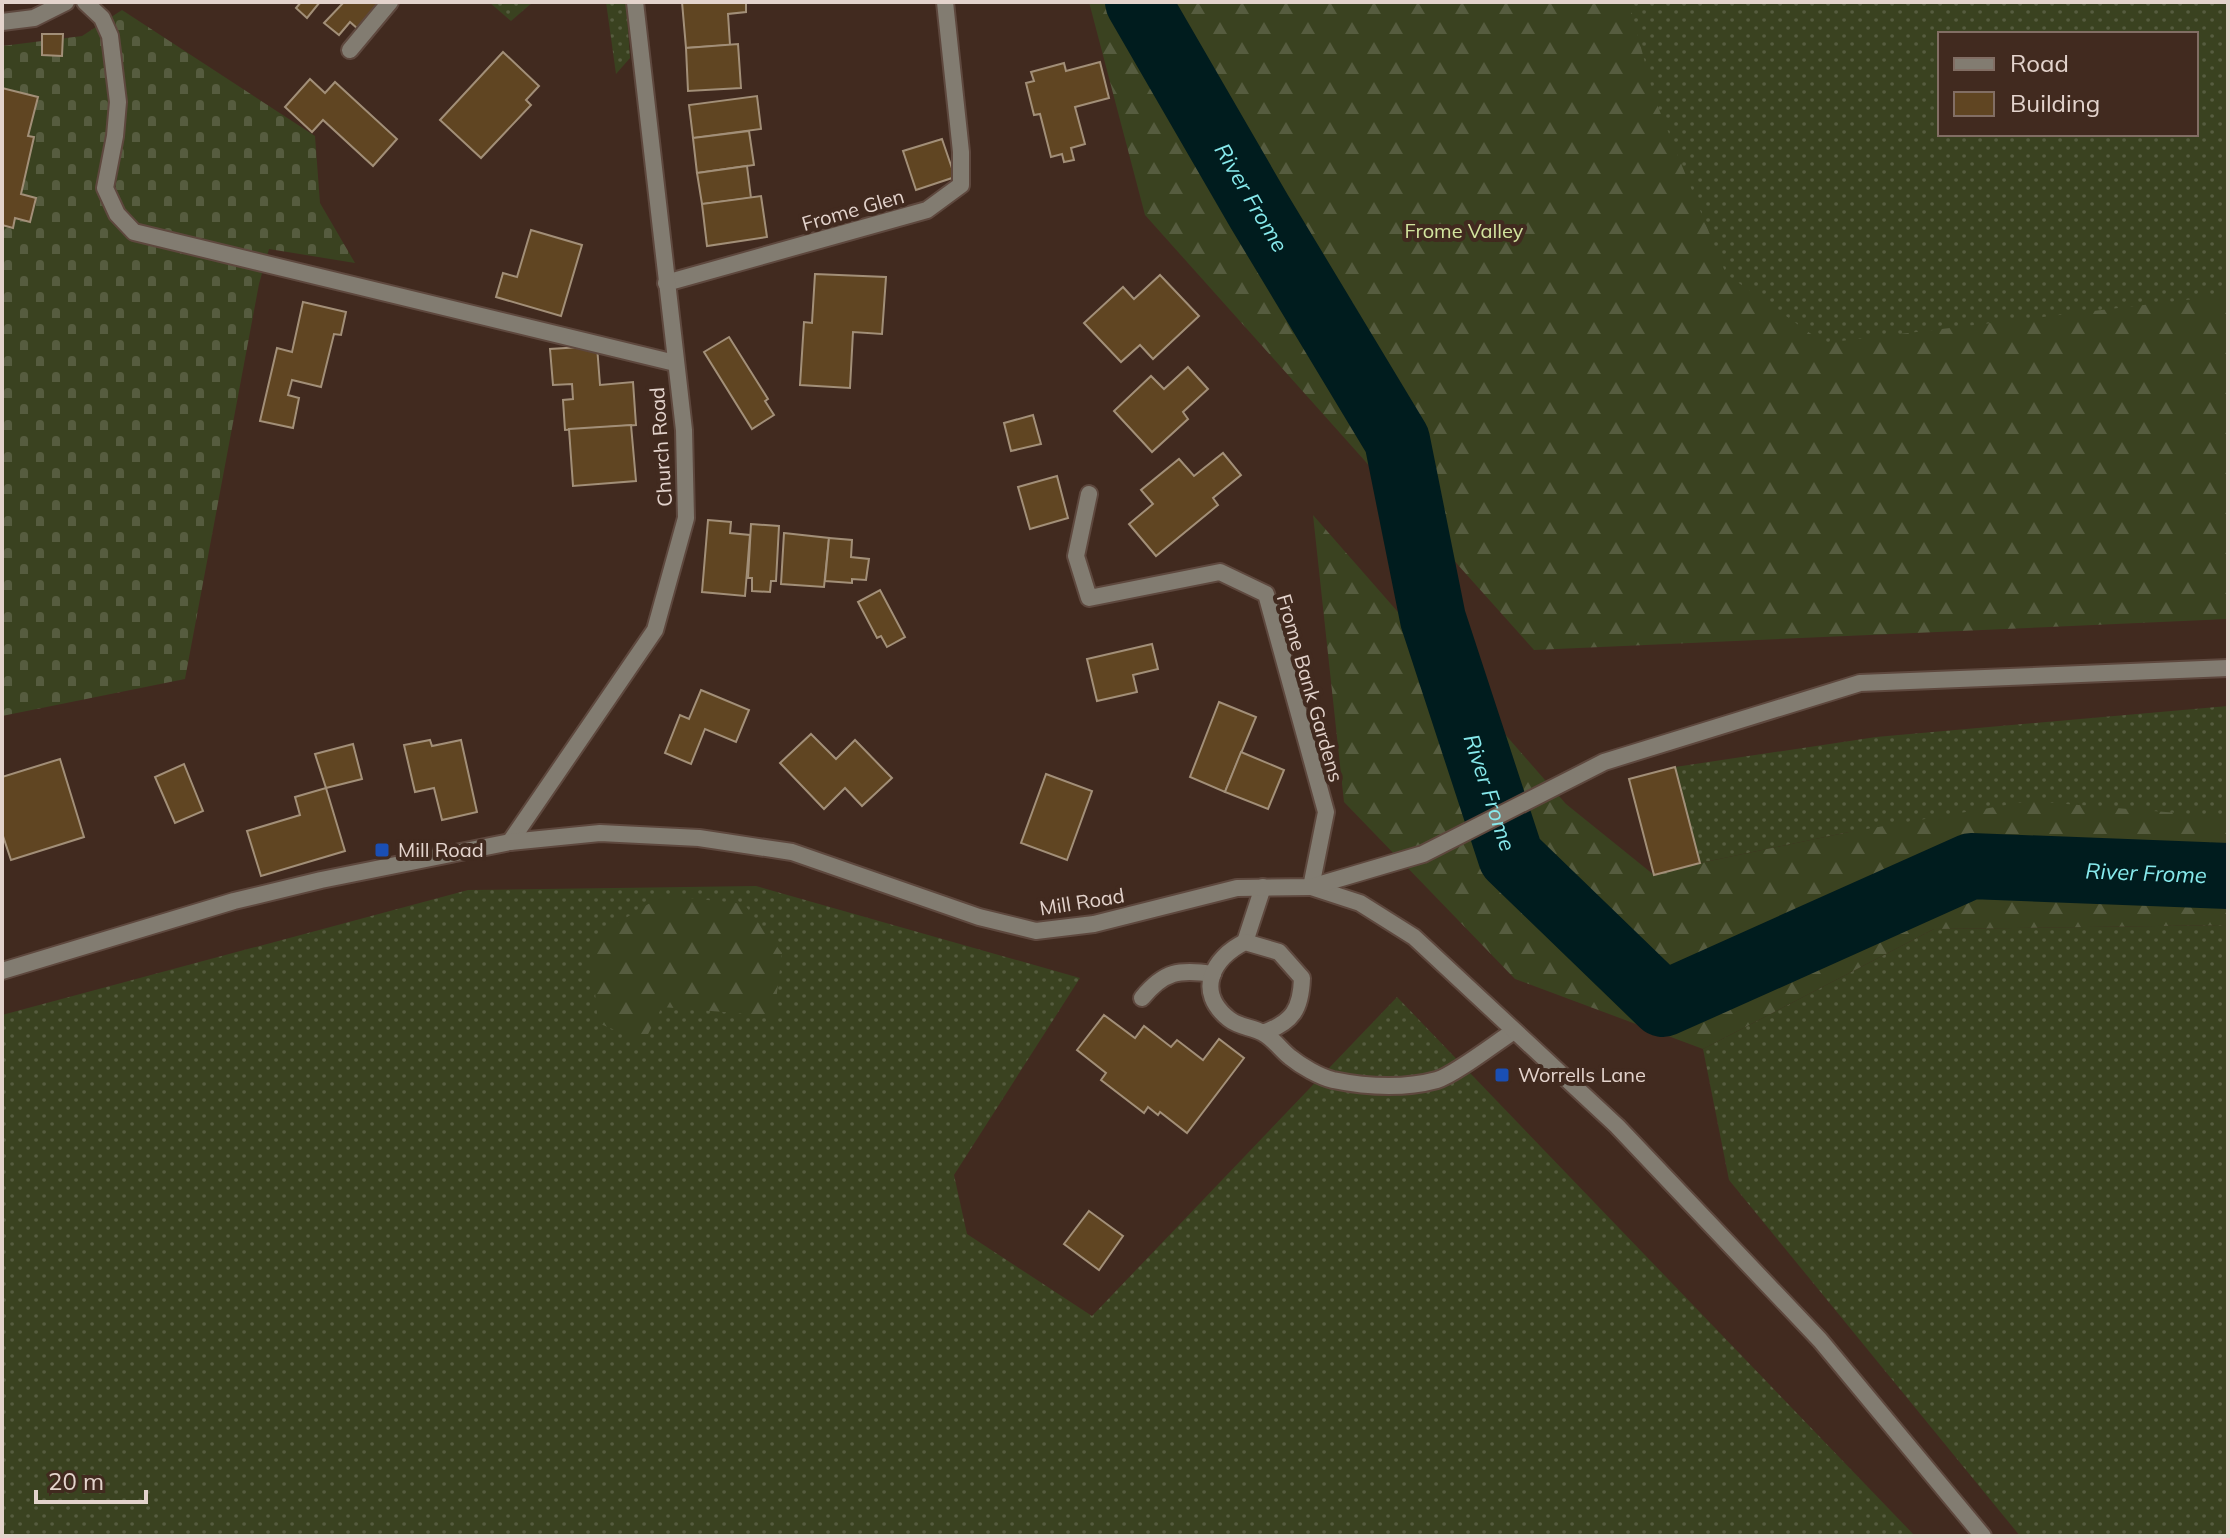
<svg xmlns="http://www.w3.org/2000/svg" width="2230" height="1538" font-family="Mulish,sans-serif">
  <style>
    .grass { fill: url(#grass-dots); fill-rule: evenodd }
    .forest { fill: url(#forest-firs) }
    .cemetery { fill: url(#cemetery-stones) }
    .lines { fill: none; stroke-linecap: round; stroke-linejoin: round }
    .river { stroke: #001c1e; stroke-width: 66 }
    .building { fill: #604522; stroke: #a28f78; stroke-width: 2 }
    .service-casing { stroke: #5e483e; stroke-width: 20 }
    .minor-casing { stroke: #5e483e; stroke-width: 20 }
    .tertiary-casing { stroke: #5e483e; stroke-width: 20 }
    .service { stroke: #827c71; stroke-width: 16 }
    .minor { stroke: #827c71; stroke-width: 16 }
    .tertiary { stroke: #827c71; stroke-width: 16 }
    .transit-dot { fill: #1a4fb4; stroke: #412a1f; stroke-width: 3 }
    .labels { text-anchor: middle; stroke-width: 8; stroke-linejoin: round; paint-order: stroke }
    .street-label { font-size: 20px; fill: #e3d3cc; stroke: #412a1f }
    .park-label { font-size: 20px; fill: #d2e49e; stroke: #412a1f }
    .poi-label { font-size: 20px; fill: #e3d3cc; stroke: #412a1f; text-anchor: start }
    .water-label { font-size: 22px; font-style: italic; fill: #87eaed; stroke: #412a1f }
  </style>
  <defs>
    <pattern id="grass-dots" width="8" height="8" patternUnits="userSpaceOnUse" patternTransform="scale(2)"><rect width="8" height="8" fill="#3a4220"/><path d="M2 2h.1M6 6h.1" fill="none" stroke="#565c3f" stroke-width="1.8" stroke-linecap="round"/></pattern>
    <pattern id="forest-firs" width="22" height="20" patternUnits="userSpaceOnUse" patternTransform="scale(2)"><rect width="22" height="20" fill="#3a4220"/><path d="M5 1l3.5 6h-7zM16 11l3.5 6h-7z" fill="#565c3f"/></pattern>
    <pattern id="cemetery-stones" width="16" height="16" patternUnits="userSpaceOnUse" patternTransform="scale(2)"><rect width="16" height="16" fill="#3a4220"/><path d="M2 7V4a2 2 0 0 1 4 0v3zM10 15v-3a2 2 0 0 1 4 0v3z" fill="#565c3f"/></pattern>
  </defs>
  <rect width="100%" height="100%" fill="#412a1f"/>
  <g class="grass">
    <polygon points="489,2 533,2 511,21"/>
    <polygon points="606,2 626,2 630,58 616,74"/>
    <path d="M1567 2H2228V324L1771 371ZM1940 34H2196V134H1940Z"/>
    <polygon points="2228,706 2228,817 1849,832 1700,863 1675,767 1876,737"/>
    <polygon points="756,886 1080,978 954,1175 967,1234 1092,1316 1397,997 1915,1536 2,1536 2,1015 468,890"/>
    <polygon points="2228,925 2228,1536 2020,1536 1729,1180 1703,1049 1934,929"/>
  </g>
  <g class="forest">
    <polygon points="1089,2 1629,2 1654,97 1726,274 1824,343 2228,295 2228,619 1534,650 1145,215"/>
    <polygon points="1313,515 1566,804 1654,875 1700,863 1849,832 2030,801 2228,817 2228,925 1934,929 1703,1049 1515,979 1344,802"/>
    <polygon points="663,895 744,904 782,953 774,1016 662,1007 644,1042 598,1023 590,940"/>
  </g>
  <polygon class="cemetery" points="122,10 315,136 320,203 355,263 269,249 259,284 185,679 2,716 2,46 82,36"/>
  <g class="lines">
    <path class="river" id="s1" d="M1138 2 1259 211 1397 440 1433 619 1511 857 1663 1004 1971 866 2228 876"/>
  </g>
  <g class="building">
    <polygon points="301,2 320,2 307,18 296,8"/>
    <polygon points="344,2 381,2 358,29 350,22 339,35 324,23"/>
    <polygon points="682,2 746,2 746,12 728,14 730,45 686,48"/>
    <polygon points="42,34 63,34 62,56 42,55"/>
    <polygon points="738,44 741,88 688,91 686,48"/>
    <polygon points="503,52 539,86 526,100 531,105 481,158 440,120"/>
    <polygon points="1100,62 1109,98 1075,107 1085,144 1071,148 1074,160 1064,162 1062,154 1051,157 1040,114 1034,115 1026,83 1034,81 1031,72 1064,63 1066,71"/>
    <polygon points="310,79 325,93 335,82 397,139 373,166 323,120 312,132 285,107"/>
    <polygon points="2,88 38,97 28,136 34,137 21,194 36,198 30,222 15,218 13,228 2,225"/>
    <polygon points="757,96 761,129 693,138 689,105"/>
    <polygon points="749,131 754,165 697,173 693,138"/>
    <polygon points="942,139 955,177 916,190 903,151"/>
    <polygon points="747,166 751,198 702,204 697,173"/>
    <polygon points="761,196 767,237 707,246 702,204"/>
    <polygon points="531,230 582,245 561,316 496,297 503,273 517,277"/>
    <polygon points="815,274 886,277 882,334 853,332 850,388 800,385 804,322 812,323"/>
    <polygon points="1160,275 1199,316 1153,359 1140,345 1121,362 1084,323 1123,287 1134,299"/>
    <polygon points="303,302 346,312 341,335 334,334 321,387 292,380 288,395 299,398 293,428 260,421 277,348 292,352"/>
    <polygon points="729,337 768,399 765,401 774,415 752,429 704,352"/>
    <polygon points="597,346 600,385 633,382 636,425 565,430 563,400 573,399 572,384 553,385 550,349"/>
    <polygon points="1188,367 1208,389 1183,412 1188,419 1152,452 1114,411 1151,376 1164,389"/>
    <polygon points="1033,415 1041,444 1011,451 1004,423"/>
    <polygon points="631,425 636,481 573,486 569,429"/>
    <polygon points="1223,453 1241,475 1213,498 1218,505 1156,556 1129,524 1153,504 1141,490 1179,459 1194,476"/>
    <polygon points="1057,476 1068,518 1030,529 1018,487"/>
    <polygon points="708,520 731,522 730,533 750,535 745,596 702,592"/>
    <polygon points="751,524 779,526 776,581 771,581 770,592 752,591 752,578 748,578"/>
    <polygon points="784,533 829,538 824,587 781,584"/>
    <polygon points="829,538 852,540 851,557 869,559 866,580 852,579 852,583 825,581"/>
    <polygon points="880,590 905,637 887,647 881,636 877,638 858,602"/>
    <polygon points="1152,644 1158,669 1133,675 1137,692 1097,701 1087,659"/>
    <polygon points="701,690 749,710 736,742 705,729 691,764 665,753 680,715 689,719"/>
    <polygon points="1219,702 1256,717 1225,792 1190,777"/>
    <polygon points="811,734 836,759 855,740 892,778 862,806 845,788 824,809 780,763"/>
    <polygon points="430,740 432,746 461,740 477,812 442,820 434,788 415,792 404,745"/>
    <polygon points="353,744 362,779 326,788 315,754"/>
    <polygon points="1241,752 1284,770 1268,809 1225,792"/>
    <polygon points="60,759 84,837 11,860 2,833 2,777"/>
    <polygon points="184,764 203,811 175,823 155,777"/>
    <polygon points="1675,767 1700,863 1654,875 1629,779"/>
    <polygon points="1046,774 1092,791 1067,860 1021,843"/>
    <polygon points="326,788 345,851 261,876 247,831 300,815 295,797"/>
    <polygon points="1104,1015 1135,1038 1144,1026 1171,1047 1177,1040 1203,1060 1219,1039 1244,1058 1187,1133 1160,1112 1158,1115 1148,1107 1144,1113 1101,1080 1106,1073 1077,1050"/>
    <polygon points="1089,1211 1123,1236 1099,1270 1064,1244"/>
  </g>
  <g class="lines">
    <defs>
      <g id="service">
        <polyline points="85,2 102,18 110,36 118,102 115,136 105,188 117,214 134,232 675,363"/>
        <polyline points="1245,942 1263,887"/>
        <path d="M1142 998C1164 971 1179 969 1213 974"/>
        <path d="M1263 1033C1293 1022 1301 1009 1302 978L1279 952 1245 942C1212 958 1195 992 1229 1019 1239 1027 1252 1027 1263 1033 1273 1038 1281 1050 1290 1057 1301 1066 1320 1077 1333 1080 1367 1087 1404 1089 1437 1080 1454 1075 1497 1042 1514 1031"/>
      </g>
      <g id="minor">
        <polyline points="350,50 390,2"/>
        <polyline points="666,283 927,210 961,185 961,152 945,2"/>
        <polyline points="1089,494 1076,556 1089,598 1220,572 1266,594 1326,812 1311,887 1360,903 1414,937 1617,1126 1820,1340 1983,1536"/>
        <polyline points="510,842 655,630 686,518 684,430 635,2"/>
        <polyline points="2,971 234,901 321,880 510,842 600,833 699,838 792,852 979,917 1036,931 1094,924 1237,888 1311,887 1423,854 1604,762 1860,683 2228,668"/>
      </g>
      <polyline id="tertiary" points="2,22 34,18 66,2"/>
    </defs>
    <use href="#service" class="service-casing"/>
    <use href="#minor" class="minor-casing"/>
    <use href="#tertiary" class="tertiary-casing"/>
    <use href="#service" class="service"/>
    <use href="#minor" class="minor"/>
    <use href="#tertiary" class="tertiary"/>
  </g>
  <g class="transit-dot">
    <rect x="374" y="842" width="16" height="16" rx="4"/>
    <rect x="1494" y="1067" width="16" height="16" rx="4"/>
  </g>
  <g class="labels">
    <g class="street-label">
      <text transform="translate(853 210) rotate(-16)" y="7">Frome Glen</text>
      <text transform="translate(661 447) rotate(-94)" y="7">Church Road</text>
      <text transform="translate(1310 688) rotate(74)" y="7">Frome Bank Gardens</text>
      <text transform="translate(1082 902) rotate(-9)" y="7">Mill Road</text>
    </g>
    <g class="park-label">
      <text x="1464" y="238">Frome Valley</text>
    </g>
    <g class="poi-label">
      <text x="398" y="857">Mill Road</text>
      <text x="1518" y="1082">Worrells Lane</text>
    </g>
    <g class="water-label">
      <text dy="8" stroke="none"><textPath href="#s1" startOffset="226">River Frome</textPath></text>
      <text dy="8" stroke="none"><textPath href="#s1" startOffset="874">River Frome</textPath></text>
      <text dy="8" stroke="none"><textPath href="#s1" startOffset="1666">River Frome</textPath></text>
    </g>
  </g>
  <rect width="2230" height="1538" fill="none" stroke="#e3d3cc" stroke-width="8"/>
  <rect x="1938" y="32" width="260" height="104" fill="#412a1f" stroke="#826e64" stroke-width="2"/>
  <rect x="1954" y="58" width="40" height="12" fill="#827c71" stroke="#826e64" stroke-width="2"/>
  <text x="2010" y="72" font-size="24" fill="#e3d3cc">Road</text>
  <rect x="1954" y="92" width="40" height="24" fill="#604522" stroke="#826e64" stroke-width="2"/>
  <text x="2010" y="112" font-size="24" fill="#e3d3cc">Building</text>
  <path d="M36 1490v12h110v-12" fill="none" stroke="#e3d3cc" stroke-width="4"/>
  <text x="48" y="1490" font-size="24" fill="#e3d3cc" stroke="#412a1f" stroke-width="6" paint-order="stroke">20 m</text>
</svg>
